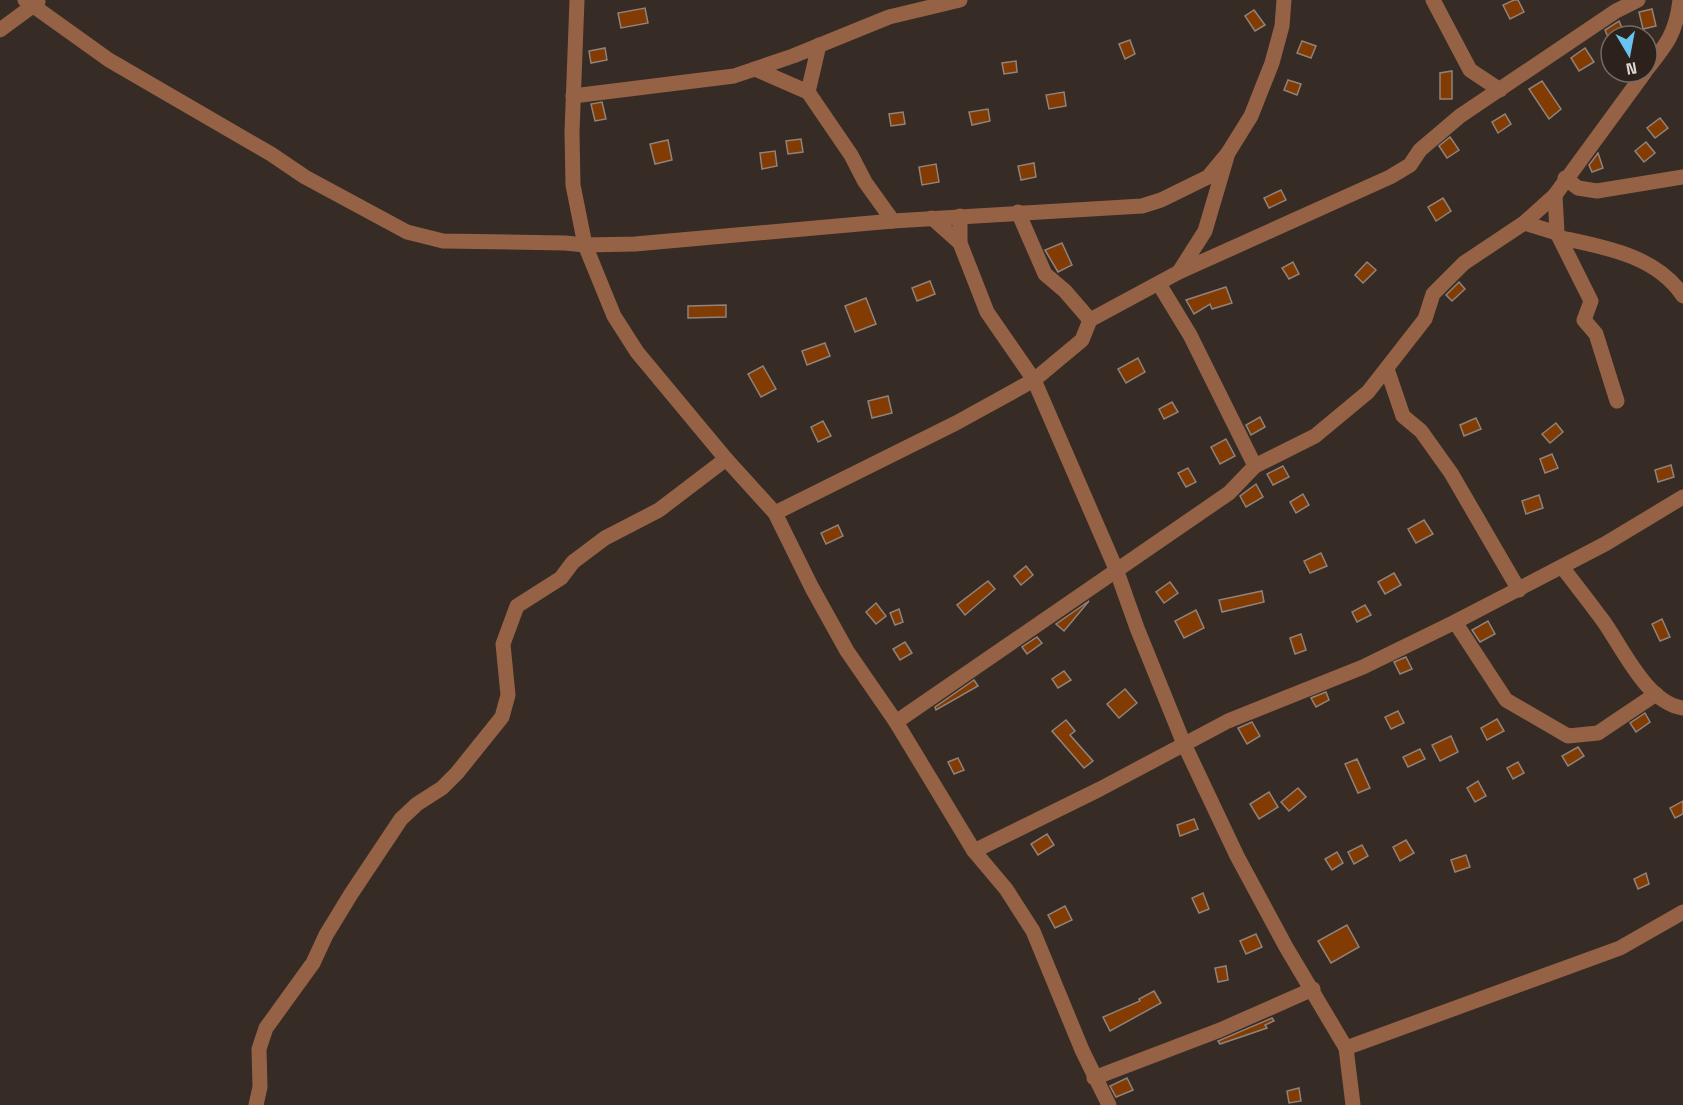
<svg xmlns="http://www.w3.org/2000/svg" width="1683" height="1105" font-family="'Space Grotesk',sans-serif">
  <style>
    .building { fill: #823b03; stroke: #90837b; stroke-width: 1.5 }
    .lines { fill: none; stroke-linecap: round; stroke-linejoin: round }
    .minor { stroke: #956245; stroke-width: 15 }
  </style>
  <rect width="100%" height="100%" fill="#362b25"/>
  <g class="building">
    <polygon points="1514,0 1518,0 1524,12 1510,19 1503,5"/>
    <polygon points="645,8 648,23 621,28 618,13"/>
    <polygon points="1652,9 1656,26 1643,29 1639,12"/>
    <polygon points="1254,10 1265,25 1255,31 1245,16"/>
    <polygon points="1619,21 1623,30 1608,37 1605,30"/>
    <polygon points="1130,40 1135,54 1125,59 1119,44"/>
    <polygon points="1302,41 1316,46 1311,58 1297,53"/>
    <polygon points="605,48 607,60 591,63 589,51"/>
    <polygon points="1585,48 1594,62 1579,71 1571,58"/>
    <polygon points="1016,61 1017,72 1004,74 1002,63"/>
    <polygon points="1452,71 1452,99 1440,99 1440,73"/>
    <polygon points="1288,80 1301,84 1297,95 1284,90"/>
    <polygon points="1542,81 1561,109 1549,119 1529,89"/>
    <polygon points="1064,92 1066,106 1049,109 1046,95"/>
    <polygon points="602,102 606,119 595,121 591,104"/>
    <polygon points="988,109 990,121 972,125 969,112"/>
    <polygon points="903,112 905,124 891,126 889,114"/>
    <polygon points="1505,114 1511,124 1498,133 1492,122"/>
    <polygon points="1660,118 1668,128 1655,138 1647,128"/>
    <polygon points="1450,137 1459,150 1447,158 1439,146"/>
    <polygon points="801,139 803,152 788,154 786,141"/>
    <polygon points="668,140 672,160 655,164 650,144"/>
    <polygon points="1646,142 1655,153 1644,162 1635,151"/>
    <polygon points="775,151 777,166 762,169 760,153"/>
    <polygon points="1598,153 1603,168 1592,172 1589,165"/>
    <polygon points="1034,163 1036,177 1021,180 1018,166"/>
    <polygon points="936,164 939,182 922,185 919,167"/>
    <polygon points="1281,190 1286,200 1269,208 1264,198"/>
    <polygon points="1443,198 1451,211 1436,221 1428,207"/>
    <polygon points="1062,243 1072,265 1058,272 1045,250"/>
    <polygon points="1293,262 1299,274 1289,279 1282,268"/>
    <polygon points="1367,262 1376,270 1363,283 1355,275"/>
    <polygon points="930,281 935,294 917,301 912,288"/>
    <polygon points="1459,282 1465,289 1452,301 1446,295"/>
    <polygon points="1226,287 1232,303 1212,309 1210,304 1194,314 1186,300"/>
    <polygon points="866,298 876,324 855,332 845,306"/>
    <polygon points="726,305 726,317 688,318 688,306"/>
    <polygon points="825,343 830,356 807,365 802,351"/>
    <polygon points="1138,358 1145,372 1126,383 1118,369"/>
    <polygon points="763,366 776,389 761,397 748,374"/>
    <polygon points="888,396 892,413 872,418 868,401"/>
    <polygon points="1172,402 1178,412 1164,419 1159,409"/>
    <polygon points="1260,417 1265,427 1251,435 1246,425"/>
    <polygon points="1476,418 1481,429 1464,436 1460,425"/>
    <polygon points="823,421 831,436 818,442 811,427"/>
    <polygon points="1556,423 1563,432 1550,443 1542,434"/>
    <polygon points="1226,439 1235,456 1220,464 1211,447"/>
    <polygon points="1552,454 1558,468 1545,473 1540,459"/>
    <polygon points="1671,465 1674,477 1658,482 1655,470"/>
    <polygon points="1283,466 1289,477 1273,485 1267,474"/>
    <polygon points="1188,468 1196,482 1186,487 1178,473"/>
    <polygon points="1256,484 1263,497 1246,507 1240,496"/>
    <polygon points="1303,494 1309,505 1296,513 1290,502"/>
    <polygon points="1539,495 1543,508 1526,514 1522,501"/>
    <polygon points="1424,520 1433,534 1416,543 1408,529"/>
    <polygon points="838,525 843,536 826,544 821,533"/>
    <polygon points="1321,553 1327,566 1310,573 1304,561"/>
    <polygon points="1026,566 1033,575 1021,585 1014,576"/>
    <polygon points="1394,573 1401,585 1385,594 1378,582"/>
    <polygon points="988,581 995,589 965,615 957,605"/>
    <polygon points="1170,582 1178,593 1164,603 1156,592"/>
    <polygon points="1262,591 1264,602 1222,612 1219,600"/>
    <polygon points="1089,601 1064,631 1056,624"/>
    <polygon points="876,603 886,616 876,624 866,612"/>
    <polygon points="1365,605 1371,615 1357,622 1352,612"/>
    <polygon points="899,609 903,622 895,625 890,613"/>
    <polygon points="1196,610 1204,628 1184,638 1175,621"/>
    <polygon points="1662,619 1670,637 1660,641 1652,624"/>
    <polygon points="1488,621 1495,634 1480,642 1472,630"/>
    <polygon points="1301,634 1306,650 1295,654 1290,638"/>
    <polygon points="1037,637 1042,643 1027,654 1022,647"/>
    <polygon points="905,642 912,653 900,660 893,649"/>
    <polygon points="1406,657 1412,669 1400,674 1394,662"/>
    <polygon points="1064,671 1071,680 1058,688 1052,679"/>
    <polygon points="974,680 978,686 936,710 935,707"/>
    <polygon points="1125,689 1137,703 1119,718 1107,704"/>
    <polygon points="1326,692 1329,700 1316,707 1311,698"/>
    <polygon points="1398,711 1404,723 1391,729 1385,717"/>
    <polygon points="1645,713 1650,722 1636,732 1630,723"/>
    <polygon points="1497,719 1504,731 1487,740 1481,728"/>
    <polygon points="1066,720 1075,731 1070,735 1093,761 1084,768 1052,731"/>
    <polygon points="1252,722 1260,736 1247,744 1238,728"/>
    <polygon points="1451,736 1458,752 1440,761 1432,745"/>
    <polygon points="1578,747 1584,756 1568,766 1562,756"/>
    <polygon points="1420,749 1425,759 1408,767 1403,757"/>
    <polygon points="958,758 964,770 954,774 948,762"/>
    <polygon points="1357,759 1370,788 1358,793 1345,764"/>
    <polygon points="1518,762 1524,773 1513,779 1507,768"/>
    <polygon points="1478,781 1486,796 1475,802 1467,788"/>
    <polygon points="1298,788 1306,797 1289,811 1281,802"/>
    <polygon points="1269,792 1278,807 1259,819 1250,804"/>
    <polygon points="1683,801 1683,814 1675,818 1670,808"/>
    <polygon points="1194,819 1198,829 1180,836 1177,825"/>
    <polygon points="1047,834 1054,845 1038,855 1031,844"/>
    <polygon points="1406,840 1414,853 1400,861 1393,847"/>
    <polygon points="1362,845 1368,856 1354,864 1348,852"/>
    <polygon points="1337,852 1343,863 1332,870 1325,859"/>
    <polygon points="1466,855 1470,867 1455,872 1451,860"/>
    <polygon points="1646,873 1649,884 1638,889 1634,879"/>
    <polygon points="1203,893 1209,909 1199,913 1192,898"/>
    <polygon points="1065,906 1072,920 1055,928 1048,915"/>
    <polygon points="1347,925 1359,947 1331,963 1318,941"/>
    <polygon points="1256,934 1262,947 1246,954 1240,941"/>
    <polygon points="1226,966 1228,980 1218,982 1215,968"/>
    <polygon points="1154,991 1161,1003 1110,1031 1103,1017 1140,1001 1139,999"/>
    <polygon points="1272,1018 1274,1021 1265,1025 1267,1028 1220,1044 1218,1041"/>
    <polygon points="1127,1078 1133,1090 1116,1097 1110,1086"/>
    <polygon points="1299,1088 1301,1101 1289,1103 1287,1091"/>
  </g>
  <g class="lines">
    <g class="minor">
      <polyline points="25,0 109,60 271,154 305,177 407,232 443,241 565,243 585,245 635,244 893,221 1142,206 1161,200 1208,177 1228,153"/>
      <polyline points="577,0 572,132 573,185 585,245 614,316 637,352 726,459 775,513 812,588 847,651 896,722 974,851 1006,889 1033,931 1082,1050 1109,1105"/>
      <polyline points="1433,0 1470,70 1500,90"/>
      <polyline points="0,30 38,2"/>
      <polyline points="755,69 808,92 851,155 865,182 893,221"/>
      <path d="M1647 69C1667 44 1676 33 1680 0"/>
      <polyline points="808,92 819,45"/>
      <polyline points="573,96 734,76 793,56 889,17 960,0"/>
      <polyline points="1565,178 1578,188 1597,191 1683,177"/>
      <polyline points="1555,195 1557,233 1591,301 1584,320 1596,334 1617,401"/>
      <polyline points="1018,212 1045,274 1065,291 1090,320"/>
      <polyline points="960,216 960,243 987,312 1034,380 1116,569 1137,628 1184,744 1237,856 1286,947 1346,1048 1353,1105"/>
      <polyline points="932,218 960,243"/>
      <polyline points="1524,223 1557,233"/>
      <path d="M1562 238C1604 247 1657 256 1683 296"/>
      <polyline points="1179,272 1205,231 1228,153 1251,116 1272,63 1282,26 1284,0"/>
      <polyline points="1159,284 1190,335 1255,466"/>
      <polyline points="1387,369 1403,416 1421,431 1451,473 1519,590"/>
      <polyline points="775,513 956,423 1034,380 1082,340 1090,320 1179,272 1390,177 1410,165 1420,150 1460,116 1616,11 1638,0"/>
      <path d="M1562 567C1576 585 1590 603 1604 622 1623 649 1647 703 1683 708"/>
      <polyline points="1455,622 1506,700 1568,736 1598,733 1656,694"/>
      <polyline points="896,722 1229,493 1255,466 1315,436 1368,392 1425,319 1433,294 1464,263 1524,223 1555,195 1645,72"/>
      <polyline points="974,851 1100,789 1228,721 1363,667 1455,622 1605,544 1683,497"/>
      <polyline points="1346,1048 1620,948 1683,912"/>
      <polyline points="1094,1078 1220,1030 1313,989"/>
      <polyline points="256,1105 260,1087 259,1049 266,1028 313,963 326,935 351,894 401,819 417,804 442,788 457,773 502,717 508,695 503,644 517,606 561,578 573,562 605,538 659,510 726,459"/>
    </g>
  </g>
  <g transform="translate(1629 54) rotate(170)"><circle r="28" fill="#2c211b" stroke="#736a65" stroke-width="1.5"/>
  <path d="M0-4.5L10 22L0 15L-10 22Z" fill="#66c4ef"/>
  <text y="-9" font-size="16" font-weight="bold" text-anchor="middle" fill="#ded7d3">N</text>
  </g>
</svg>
